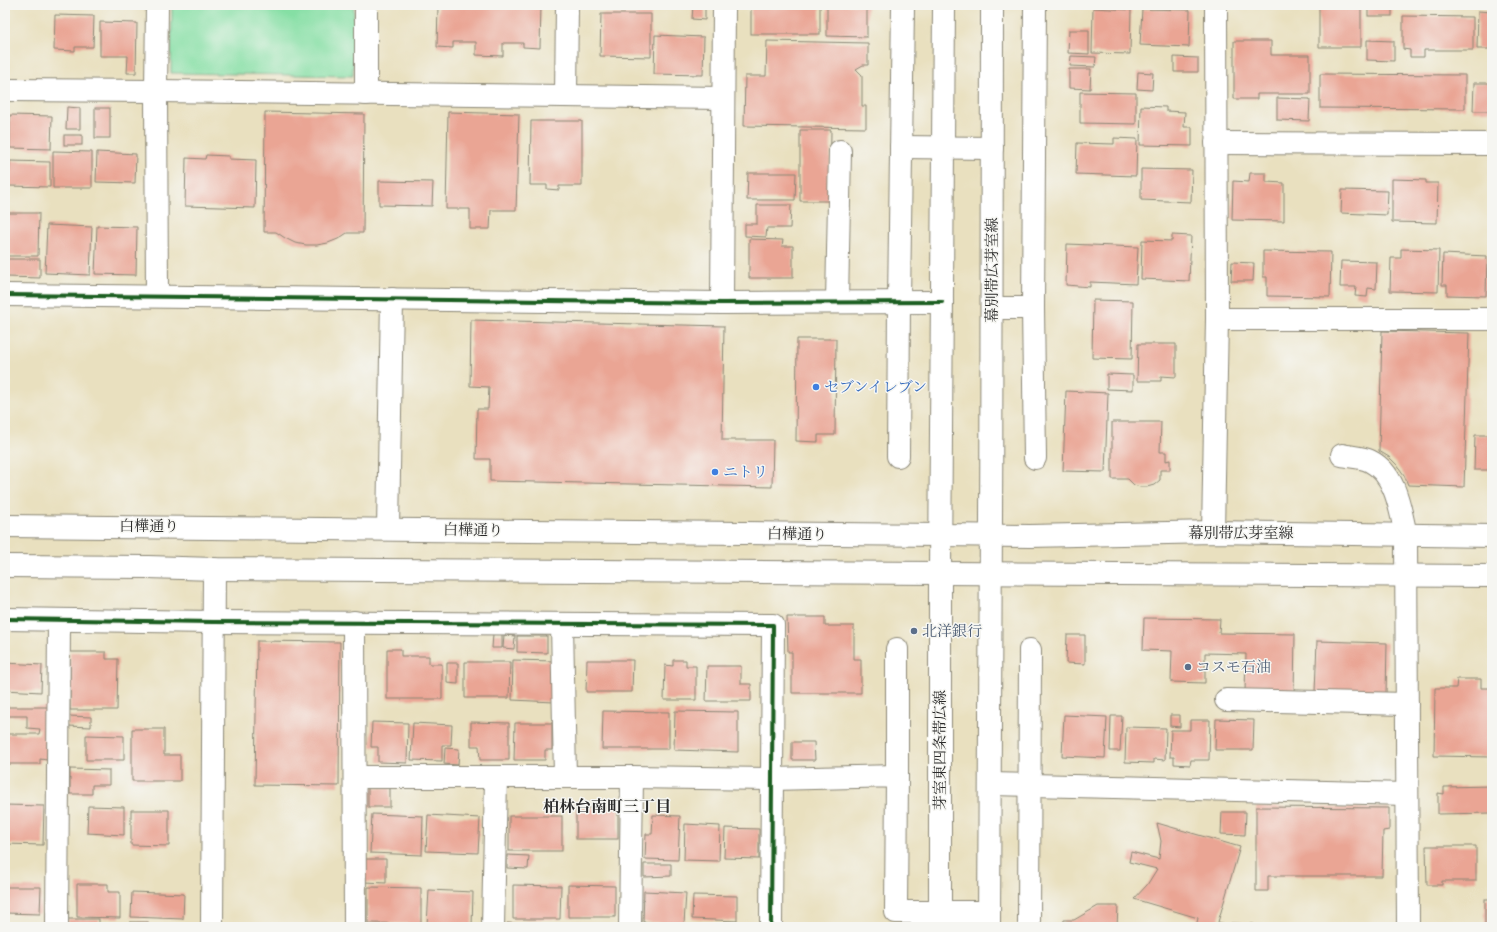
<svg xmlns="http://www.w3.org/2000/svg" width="1497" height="932" font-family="'EB Garamond','Noto Serif JP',serif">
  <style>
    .green { fill: #85dfa4; stroke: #588568 }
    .building { fill: #eaa594 }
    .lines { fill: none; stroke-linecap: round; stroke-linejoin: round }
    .minor-casing { stroke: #8a8675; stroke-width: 24 }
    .major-casing { stroke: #8a8675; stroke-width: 24 }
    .minor { stroke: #fff; stroke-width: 22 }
    .major { stroke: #fff; stroke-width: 22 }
    .cycleway-casing { stroke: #f6f6f2; stroke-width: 6 }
    .cycleway { stroke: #1b5e20; stroke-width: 4 }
    .shop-dot { fill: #3f7fe0; stroke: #f6f6f2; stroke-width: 1.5 }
    .service-dot { fill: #5c6f8a; stroke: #f6f6f2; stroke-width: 1.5 }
    .labels { text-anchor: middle; stroke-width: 3; stroke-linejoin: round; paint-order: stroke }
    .street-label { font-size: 15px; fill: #2b2b2b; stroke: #f6f6f2 }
    .shop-label { font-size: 15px; fill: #366cbe; stroke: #f6f6f2; text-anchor: start }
    .service-label { font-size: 15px; fill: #4e5e75; stroke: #f6f6f2; text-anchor: start }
    .neighbourhood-label { font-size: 16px; font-weight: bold; fill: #2b2b2b; stroke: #f6f6f2 }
  </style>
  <rect width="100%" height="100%" fill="#f6f6f2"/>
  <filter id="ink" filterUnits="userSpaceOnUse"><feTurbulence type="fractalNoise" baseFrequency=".025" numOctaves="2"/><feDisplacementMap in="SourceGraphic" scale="8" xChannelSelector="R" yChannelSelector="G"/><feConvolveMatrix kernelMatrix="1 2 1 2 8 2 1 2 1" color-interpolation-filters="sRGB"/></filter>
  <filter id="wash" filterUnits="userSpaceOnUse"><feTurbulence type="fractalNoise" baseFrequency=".012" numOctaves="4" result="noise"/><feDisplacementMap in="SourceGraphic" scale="16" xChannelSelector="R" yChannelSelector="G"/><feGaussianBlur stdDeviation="0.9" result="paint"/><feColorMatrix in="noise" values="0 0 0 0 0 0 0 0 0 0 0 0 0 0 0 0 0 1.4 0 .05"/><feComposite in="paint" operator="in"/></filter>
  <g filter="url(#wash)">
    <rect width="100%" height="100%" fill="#e9e0bf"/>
    <polygon class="green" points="172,5 354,5 353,76 171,73"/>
    <g id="blocks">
      <g class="building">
        <polygon points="438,5 541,5 540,48 523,47 523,43 503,43 503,56 476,55 476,42 453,42 453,48 437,47"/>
        <polygon points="693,5 705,5 705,20 692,19"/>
        <rect x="751" y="5" width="69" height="29"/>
        <polygon points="827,5 867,5 867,37 827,36"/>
        <polygon points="1319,5 1347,5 1347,7 1361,7 1361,47 1319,47"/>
        <rect x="1368" y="5" width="24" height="11"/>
        <polygon points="1093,8 1131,10 1130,54 1092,53"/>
        <polygon points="1142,9 1190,10 1189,47 1140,45"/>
        <polygon points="1478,11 1492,12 1492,49 1477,49"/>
        <polygon points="601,14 651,14 651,57 600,56"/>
        <polygon points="55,15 94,16 93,47 75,47 75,51 54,50"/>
        <polygon points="1403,16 1473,17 1473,50 1424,50 1424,57 1410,57 1410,50 1403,49"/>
        <polygon points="100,22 137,23 136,73 127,73 128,56 100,56"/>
        <polygon points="1069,30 1089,30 1089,54 1068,53"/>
        <polygon points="655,35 704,37 703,75 654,74"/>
        <polygon points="1367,40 1394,41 1394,61 1367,60"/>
        <polygon points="767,41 868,43 868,65 863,65 856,69 862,75 862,106 866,106 866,128 744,126 745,76 766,76"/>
        <polygon points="1234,41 1271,41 1271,55 1310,55 1310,94 1257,94 1257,99 1234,99"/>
        <polygon points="1071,56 1096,57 1095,67 1070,66"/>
        <polygon points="1174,57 1198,58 1198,72 1174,72"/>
        <polygon points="1069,69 1091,69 1090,89 1069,88"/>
        <polygon points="1138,72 1153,73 1152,90 1137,89"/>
        <polygon points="1320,74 1465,75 1465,109 1320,108"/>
        <polygon points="1474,83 1492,83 1492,111 1473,111"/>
        <polygon points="1080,92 1136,93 1136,124 1080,123"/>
        <polygon points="1277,98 1310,99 1309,121 1277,120"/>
        <polygon points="1141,106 1166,107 1166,111 1185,112 1184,127 1192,127 1192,146 1140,145"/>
        <polygon points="67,107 80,108 80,129 66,129"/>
        <rect x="95" y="108" width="15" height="30"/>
        <polygon points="265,112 364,114 363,233 347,233 338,239 328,243 317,245 306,245 295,243 285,238 276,232 264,232"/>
        <polygon points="448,112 519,114 516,210 491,210 490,229 470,229 470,209 446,209"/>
        <polygon points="10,115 52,116 51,149 10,148"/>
        <polygon points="531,121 582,121 582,186 559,186 559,190 547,189 547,185 530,185"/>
        <polygon points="800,130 831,130 830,201 800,201"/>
        <rect x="64" y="135" width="18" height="10"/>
        <polygon points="1114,138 1137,139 1136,176 1076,174 1077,143 1114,144"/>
        <polygon points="53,151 92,152 92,188 53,188"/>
        <polygon points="97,152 136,154 135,183 96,182"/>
        <polygon points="206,155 229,156 229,159 256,160 255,208 185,206 186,158 205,159"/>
        <polygon points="10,161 50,162 50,187 9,186"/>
        <polygon points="1141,169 1192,170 1191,202 1141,200"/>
        <polygon points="748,173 796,173 795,200 747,200"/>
        <polygon points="1250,173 1266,173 1266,182 1284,183 1284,221 1232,220 1233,181 1249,182"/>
        <polygon points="1392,179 1426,180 1426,183 1438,183 1437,223 1392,222"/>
        <polygon points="379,181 433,182 432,206 379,205"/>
        <polygon points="1342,190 1388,191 1387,215 1341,213"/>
        <polygon points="757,205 791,205 790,228 767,228 766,237 745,236 745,224 757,224"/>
        <polygon points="7,213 39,213 38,256 6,256"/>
        <polygon points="47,225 92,227 90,275 45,273"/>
        <polygon points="97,226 137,227 136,275 95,274"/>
        <polygon points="1172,235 1191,236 1189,281 1141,279 1142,240 1172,241"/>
        <polygon points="749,239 783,240 782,246 793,246 793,278 749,278"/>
        <polygon points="1067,244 1138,247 1136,284 1090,282 1090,287 1066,285"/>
        <polygon points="1401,249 1439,250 1438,292 1390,291 1391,258 1401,258"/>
        <polygon points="1263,251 1331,252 1330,297 1267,296 1267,277 1263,277"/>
        <polygon points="1443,254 1487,256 1486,296 1447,295 1447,285 1442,285"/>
        <polygon points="7,259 40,259 40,278 7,277"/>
        <polygon points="1341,261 1377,262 1376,289 1368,288 1367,297 1355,296 1356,287 1340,287"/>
        <polygon points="1232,262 1254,263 1253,281 1231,281"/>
        <polygon points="1490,266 1492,266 1492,297 1489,297"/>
        <polygon points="1093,300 1133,301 1132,359 1092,358"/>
        <polygon points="471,320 724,326 722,440 773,440 772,487 490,481 490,459 476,459 477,409 488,409 489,387 470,386"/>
        <polygon points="1382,331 1469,333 1464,487 1408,485 1404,475 1397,465 1389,457 1379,451"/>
        <polygon points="797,339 836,339 835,435 818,435 818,442 796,441"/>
        <polygon points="1138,344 1176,344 1176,377 1161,376 1161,381 1137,381"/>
        <polygon points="1107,374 1133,375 1133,390 1107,389"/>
        <polygon points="1066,391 1108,393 1105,472 1063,471"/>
        <polygon points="1112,422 1161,422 1160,452 1166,452 1166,461 1170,460 1170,470 1160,470 1160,480 1154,485 1147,487 1140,487 1134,485 1128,479 1112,479"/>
        <polygon points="1475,435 1492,435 1492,470 1474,470"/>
        <polygon points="787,617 825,617 825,626 854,626 854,659 861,659 861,693 792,693 792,652 788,652"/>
        <polygon points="1144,618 1220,619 1219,633 1295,634 1294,693 1245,692 1246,654 1205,653 1205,683 1171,682 1172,651 1143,650"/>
        <polygon points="493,634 502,634 502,648 492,648"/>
        <polygon points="504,635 515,636 514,649 503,648"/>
        <polygon points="1067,635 1085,635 1085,664 1066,663"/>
        <polygon points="517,636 547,636 547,653 517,652"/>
        <polygon points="257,641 340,642 339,786 255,785"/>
        <polygon points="1317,641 1387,643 1386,694 1315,692"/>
        <polygon points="387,649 401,649 401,656 429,656 429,664 442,664 442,699 387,699"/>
        <polygon points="70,652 106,652 106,659 118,659 117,710 70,710"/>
        <polygon points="513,660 555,661 554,702 512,700"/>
        <polygon points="587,660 633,660 632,692 586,692"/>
        <polygon points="673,660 686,660 686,666 696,666 696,700 664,700 665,665 673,666"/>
        <polygon points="465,662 510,662 509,698 465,698"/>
        <polygon points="5,663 42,665 41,692 5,690"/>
        <polygon points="447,663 458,663 458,684 447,683"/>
        <polygon points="707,666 741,666 741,684 751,684 751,701 706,701"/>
        <polygon points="1457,679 1481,679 1481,688 1492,688 1492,757 1434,756 1435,688 1456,688"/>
        <polygon points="5,707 48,707 47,760 40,759 40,764 5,764 5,734 39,734 40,729 27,728 27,716 5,716"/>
        <polygon points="603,711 669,712 669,749 602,749"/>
        <polygon points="675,711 738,712 738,752 674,750"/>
        <polygon points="1064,715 1107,717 1105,758 1062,756"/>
        <polygon points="1170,715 1180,715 1180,727 1170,726"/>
        <polygon points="69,716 91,717 91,727 68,726"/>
        <polygon points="1111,716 1122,716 1120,751 1110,751"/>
        <polygon points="1216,719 1254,720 1253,750 1215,750"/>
        <polygon points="1190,720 1210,720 1209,760 1191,760 1190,765 1174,764 1174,757 1170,757 1171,730 1190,730"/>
        <polygon points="372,722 408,723 407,763 378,762 378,747 371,747"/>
        <polygon points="471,722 509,723 509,760 480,760 479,746 471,746"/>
        <polygon points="413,723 452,725 451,745 442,745 442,761 411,760"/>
        <polygon points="515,723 552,723 552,750 545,750 545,760 514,760"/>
        <polygon points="1126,727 1166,728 1165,760 1154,759 1154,763 1125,762"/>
        <polygon points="132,729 164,729 164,755 180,755 180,781 132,781"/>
        <polygon points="86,735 124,736 124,760 86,760"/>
        <polygon points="792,742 814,742 815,760 792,760"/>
        <polygon points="445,748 459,749 458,765 444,764"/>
        <polygon points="70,769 109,770 109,785 92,785 92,794 70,794"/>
        <polygon points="1492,786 1492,813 1438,814 1438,793 1444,794 1444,787"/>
        <polygon points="368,787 390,788 390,807 368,807"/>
        <polygon points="5,805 44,806 43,845 5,844"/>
        <polygon points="88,806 124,807 124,835 87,833"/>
        <polygon points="1256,807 1389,808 1389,830 1383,831 1382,876 1268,876 1268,891 1256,891"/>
        <rect x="576" y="808" width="42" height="31"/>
        <polygon points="131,810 169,810 169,846 131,845"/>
        <polygon points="1222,812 1246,812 1245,835 1221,834"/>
        <polygon points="372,814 423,816 422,855 370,853"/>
        <polygon points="428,815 480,818 478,853 426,851"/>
        <polygon points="653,815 680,816 678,860 645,859 646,834 652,834"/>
        <rect x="509" y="816" width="53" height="35"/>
        <polygon points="1157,823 1240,847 1218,922 1225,924 1224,927 1196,927 1198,918 1134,899 1147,885 1157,869 1129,862 1131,852 1159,859 1161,841"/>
        <polygon points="685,824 720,826 719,861 684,860"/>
        <polygon points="725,828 759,829 759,859 724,858"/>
        <polygon points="1426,846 1476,846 1476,881 1442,881 1442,885 1427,885"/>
        <polygon points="507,855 529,856 528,869 507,868"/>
        <polygon points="365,859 386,859 386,883 364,882"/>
        <polygon points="644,864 671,864 671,876 644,877"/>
        <polygon points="77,884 108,884 108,892 120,892 120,918 77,917"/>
        <polygon points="513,885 561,886 560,919 513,919"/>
        <polygon points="568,885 615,886 615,917 568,917"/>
        <polygon points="5,887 41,887 40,914 5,913"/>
        <polygon points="368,887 421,888 421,924 368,923"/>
        <polygon points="429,890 473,892 472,927 427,925"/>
        <polygon points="644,891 686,893 684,924 643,922"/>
        <polygon points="132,892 184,894 183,919 131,917"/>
        <polygon points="693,895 737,896 737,921 692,919"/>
        <rect x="1485" y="899" width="7" height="28"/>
        <polygon points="1098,906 1118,906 1117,927 1063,927 1064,920 1074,920"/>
        <rect x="68" y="919" width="31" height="8"/>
        <rect x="130" y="922" width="18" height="5"/>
        <polygon points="507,923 531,924 531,927 507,927"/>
        <polygon points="1231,923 1254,924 1254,927 1231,927"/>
        <rect x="1369" y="924" width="13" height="3"/>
      </g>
    </g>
  </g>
  <g filter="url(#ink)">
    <use href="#blocks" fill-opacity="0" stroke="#8a8675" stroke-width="1"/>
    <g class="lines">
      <defs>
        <g id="minor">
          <polyline points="157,5 156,91 157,296"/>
          <polyline points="366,5 366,94"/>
          <polyline points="5,90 156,91 723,98"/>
          <polyline points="566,95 567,5"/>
          <polyline points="1216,143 1492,144"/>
          <polyline points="901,147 992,148"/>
          <polyline points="5,295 722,303 942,302"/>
          <polyline points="837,302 840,151"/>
          <polyline points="722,303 724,5"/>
          <polyline points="992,308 1033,308 1035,5"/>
          <polyline points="1033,308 1035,458"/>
          <polyline points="1217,319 1492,319"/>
          <path d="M1342 455C1351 457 1363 457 1370 461 1396 474 1400 509 1406 535L1408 927"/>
          <polyline points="898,456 899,302 903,5"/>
          <polyline points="5,526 940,535"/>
          <polyline points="388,529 392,299"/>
          <polyline points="1213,532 1217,319 1216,5"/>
          <polyline points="5,566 148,567 214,569 940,573"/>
          <polyline points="5,619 213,622 773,625 771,927"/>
          <polyline points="354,622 355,927"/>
          <polyline points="562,624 565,777"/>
          <polyline points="897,649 897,776"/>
          <polyline points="1226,700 1407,704"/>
          <polyline points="355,777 632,777 772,779 897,776 896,912 989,912"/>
          <polyline points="990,784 1407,794"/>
          <polyline points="57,927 59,620"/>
          <polyline points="212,927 214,569"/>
          <polyline points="493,927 496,777"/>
          <polyline points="630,927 632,777"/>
          <polyline points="1029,927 1030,650"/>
        </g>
        <g id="major">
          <polyline points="940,535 1030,536 1213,532 1492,536"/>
          <polyline points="940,573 1492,576"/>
          <polyline points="940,927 940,573 944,5"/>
          <path d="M989 927C991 620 992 312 992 5"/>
        </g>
      </defs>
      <use href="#minor" class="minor-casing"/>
      <use href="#major" class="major-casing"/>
      <use href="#minor" class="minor"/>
      <use href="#major" class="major"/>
      <defs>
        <g id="cycleway">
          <polyline points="5,295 722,303 942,302"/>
          <polyline points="5,619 213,622 773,625 771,927"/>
        </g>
      </defs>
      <use href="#cycleway" class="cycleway-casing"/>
      <use href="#cycleway" class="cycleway"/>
    </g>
  </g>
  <g class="shop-dot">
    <circle cx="816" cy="387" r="4"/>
    <circle cx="715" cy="472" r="4"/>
  </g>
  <g class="service-dot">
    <circle cx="914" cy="631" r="4"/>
    <circle cx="1188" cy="667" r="4"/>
  </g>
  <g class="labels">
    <g class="street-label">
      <text transform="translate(992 270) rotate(-90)" y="5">幕別帯広芽室線</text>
      <text x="149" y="531">白樺通り</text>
      <text transform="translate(473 530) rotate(1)" y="5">白樺通り</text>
      <text x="1241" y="538">幕別帯広芽室線</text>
      <text transform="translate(797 534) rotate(1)" y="5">白樺通り</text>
      <text transform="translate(940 750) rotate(-90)" y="5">芽室東四条帯広線</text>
    </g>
    <g class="shop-label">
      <text x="824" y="392">セブンイレブン</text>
      <text x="723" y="477">ニトリ</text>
    </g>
    <g class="service-label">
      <text x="922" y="636">北洋銀行</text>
      <text x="1196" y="672">コスモ石油</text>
    </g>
    <g class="neighbourhood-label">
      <text x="607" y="812">柏林台南町三丁目</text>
    </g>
  </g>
  <rect width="1497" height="932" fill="none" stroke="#f6f6f2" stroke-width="20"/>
</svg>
